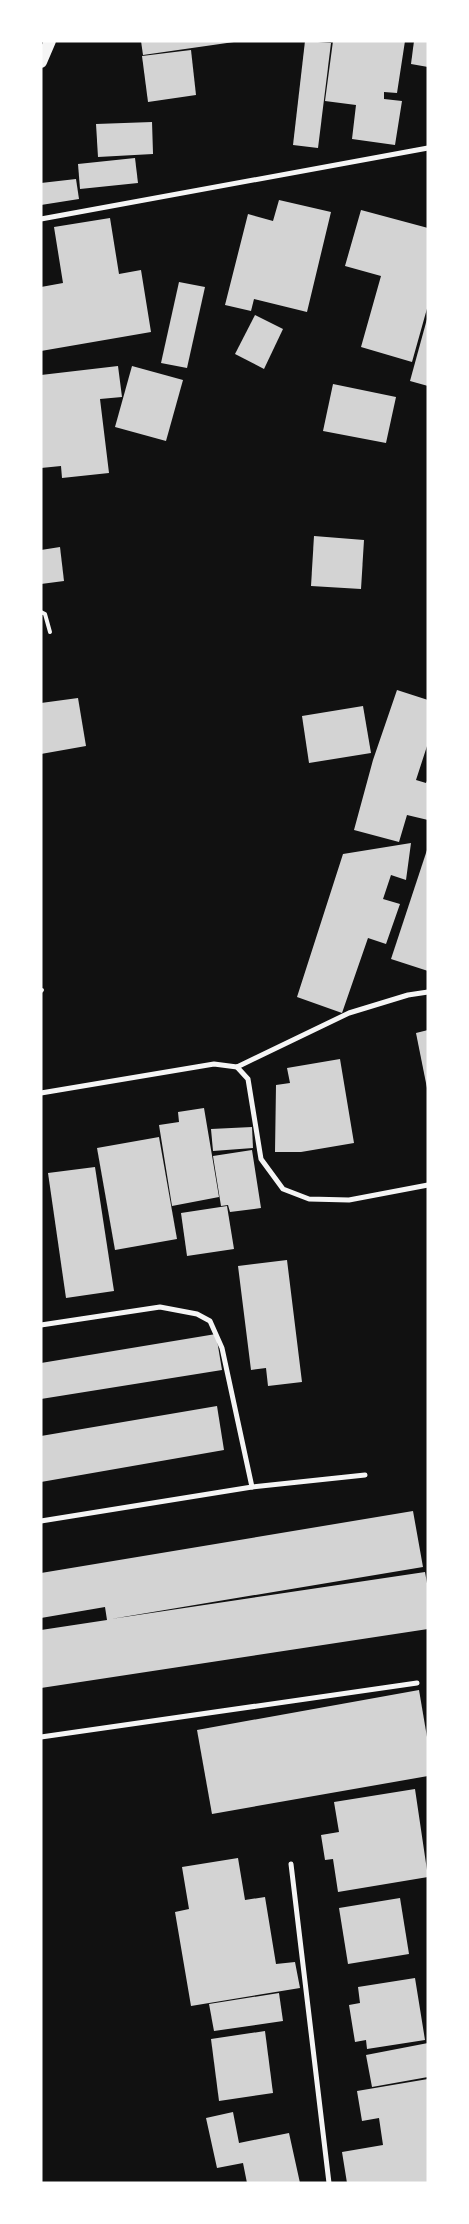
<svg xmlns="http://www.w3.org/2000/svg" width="469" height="2224" font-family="'Open Sans',sans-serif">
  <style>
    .building { fill: #d3d3d3 }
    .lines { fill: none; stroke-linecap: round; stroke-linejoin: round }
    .service { stroke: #f5f5f5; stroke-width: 4 }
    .minor { stroke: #f5f5f5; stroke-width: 5 }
    .primary { stroke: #f5f5f5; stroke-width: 12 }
  </style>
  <rect width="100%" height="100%" fill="#111"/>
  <g class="building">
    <polygon points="141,41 234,41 234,42 143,55"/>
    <polygon points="305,41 331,43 318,148 293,145"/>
    <polygon points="333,41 405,41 397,93 384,92 384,99 402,101 395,145 352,139 356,105 325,101"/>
    <polygon points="414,41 428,41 428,67 411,64"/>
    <polygon points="191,50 196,95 148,102 142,56"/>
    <polygon points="152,122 153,154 98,157 96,124"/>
    <polygon points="135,158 138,183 80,189 78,164"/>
    <polygon points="76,179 79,199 41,205 41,183"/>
    <polygon points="279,200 331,212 307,312 254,299 251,311 225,305 248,214 273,221"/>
    <polygon points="361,210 428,228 428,305 412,362 361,347 381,276 345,266"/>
    <polygon points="110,218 119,274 141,270 151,332 41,351 41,287 63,283 54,227"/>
    <polygon points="179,282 205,287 187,368 161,363"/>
    <polygon points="255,315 283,329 264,369 235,354"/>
    <polygon points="427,319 428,319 428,386 410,381"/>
    <polygon points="118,366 122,397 100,399 109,473 62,478 61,466 41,468 41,375"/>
    <polygon points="132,366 183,380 166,441 115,427"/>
    <polygon points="333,384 396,397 386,443 323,431"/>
    <polygon points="314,536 364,540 361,589 311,586"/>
    <polygon points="60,547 64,581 41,584 41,550"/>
    <polygon points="397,690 428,700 428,743 416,780 426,783 428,779 428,820 407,815 399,842 354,830 373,760"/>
    <polygon points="78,698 86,746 41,754 41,703"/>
    <polygon points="363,706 371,753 309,763 302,716"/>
    <polygon points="411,843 406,880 391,875 383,899 400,904 386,944 368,938 342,1013 297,997 343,854"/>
    <polygon points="427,850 428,850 428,971 391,959"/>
    <polygon points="428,1030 428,1088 427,1088 416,1033"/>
    <polygon points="340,1059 354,1143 301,1152 275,1152 276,1085 290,1083 287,1068"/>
    <polygon points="204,1108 219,1197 172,1206 159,1125 179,1122 178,1112"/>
    <polygon points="252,1127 253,1148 213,1151 211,1129"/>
    <polygon points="159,1137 177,1239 115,1250 97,1148"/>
    <polygon points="252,1150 261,1208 230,1212 228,1205 221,1206 213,1156"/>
    <polygon points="95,1167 114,1291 66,1298 48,1173"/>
    <polygon points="227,1206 234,1249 187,1256 181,1213"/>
    <polygon points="287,1260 302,1382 268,1386 266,1368 251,1370 238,1266"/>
    <polygon points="216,1334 222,1370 41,1399 41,1363"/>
    <polygon points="217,1406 224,1450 41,1482 41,1436"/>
    <polygon points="413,1511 423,1567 111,1619 425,1572 428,1589 428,1629 41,1688 41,1630 107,1620 105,1607 41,1618 41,1573"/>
    <polygon points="419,1690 428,1743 428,1776 212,1814 197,1730"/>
    <polygon points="415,1789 428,1877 338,1892 333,1859 325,1860 321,1835 339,1832 334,1802"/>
    <polygon points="238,1858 245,1900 265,1897 276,1964 295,1962 300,1988 191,2006 175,1912 189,1909 182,1867"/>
    <polygon points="400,1898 409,1954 348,1964 339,1908"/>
    <polygon points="415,1978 425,2040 367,2049 366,2040 355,2042 349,2005 360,2003 358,1987"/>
    <polygon points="279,1993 283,2021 214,2031 209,2004"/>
    <polygon points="265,2031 273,2093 219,2101 211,2039"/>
    <polygon points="428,2043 428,2077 372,2087 366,2055"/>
    <polygon points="428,2079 428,2183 347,2183 342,2152 383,2145 379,2118 362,2121 357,2091"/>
    <polygon points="233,2112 239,2143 289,2133 300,2183 247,2183 243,2163 217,2168 206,2118"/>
  </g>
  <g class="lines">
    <g class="service">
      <polyline points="41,612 45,614 50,632"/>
      <polyline points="41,991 42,990"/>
    </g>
    <g class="minor">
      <polyline points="41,219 428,148"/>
      <polyline points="237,1067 248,1079 261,1159 283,1189 309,1199 349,1200 428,1185"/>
      <polyline points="41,1093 214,1064 237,1067 349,1013 408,995 428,992"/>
      <polyline points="41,1325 160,1307 197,1314 210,1321 222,1348 252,1487"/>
      <polyline points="41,1521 252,1487 365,1475"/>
      <polyline points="41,1737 417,1683"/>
      <polyline points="291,1864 329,2183"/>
    </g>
    <polyline class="primary" points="41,62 50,41"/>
  </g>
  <rect width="469" height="2224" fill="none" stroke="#ffffff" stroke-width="85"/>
</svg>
